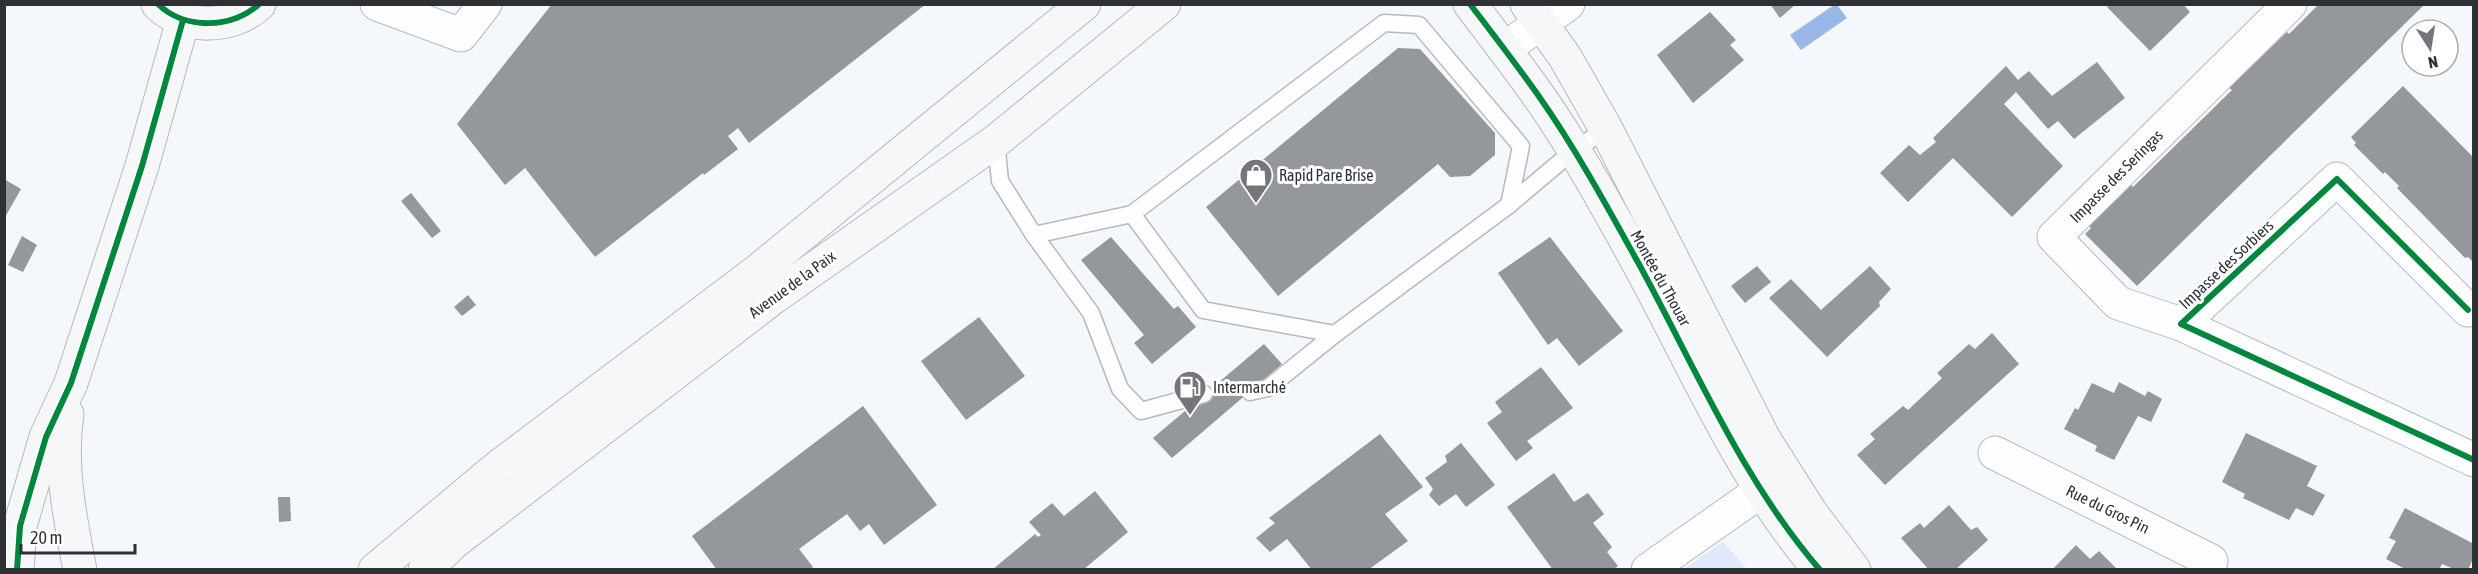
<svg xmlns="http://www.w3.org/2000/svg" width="2478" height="574" font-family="'Asap Condensed',sans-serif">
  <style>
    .green { fill: #dee9fa }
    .water { fill: #98b7e6 }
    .building { fill: #94979b }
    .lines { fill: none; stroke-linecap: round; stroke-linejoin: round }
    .lane-casing { stroke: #b6b9bd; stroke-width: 19 }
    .street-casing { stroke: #b6b9bd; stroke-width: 35 }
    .secondary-casing { stroke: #b6b9bd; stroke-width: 35 }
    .lane { stroke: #fdfefe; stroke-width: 16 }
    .street { stroke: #fdfefe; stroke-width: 33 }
    .secondary { stroke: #f6f7f9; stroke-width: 33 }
    .cycleway-casing { stroke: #fff; stroke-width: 10 }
    .cycleway { stroke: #00873e; stroke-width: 6 }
    .labels { text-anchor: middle; stroke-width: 6; stroke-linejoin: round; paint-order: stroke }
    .poi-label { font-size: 16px; fill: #2d3135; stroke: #fff; text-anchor: start }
    .street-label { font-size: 16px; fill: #2d3135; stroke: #fff }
  </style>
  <rect width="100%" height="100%" fill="#f4f7fb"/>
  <polygon class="green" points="1723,542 1747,569 1684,569"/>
  <polygon class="water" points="1834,5 1837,5 1847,18 1801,50 1790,35"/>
  <g class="building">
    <polygon points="552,4 926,4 749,143 738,128 728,136 738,149 704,175 703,173 595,257 525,168 505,185 457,124"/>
    <polygon points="1770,4 1796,4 1780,18"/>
    <polygon points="2110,4 2183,4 2190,12 2150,51 2107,7"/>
    <polygon points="2319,4 2425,4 2137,286 2085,234 2091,228 2089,226 2131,185 2133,187 2232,90 2229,88 2287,32 2289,34"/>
    <polygon points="1710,12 1736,40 1730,45 1744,60 1693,103 1657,55"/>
    <polygon points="1398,48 1420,49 1495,133 1495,155 1470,176 1450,177 1438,164 1278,296 1206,207"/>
    <polygon points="2097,62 2125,98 2074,139 2058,121 2048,129 2016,92 2004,104 2063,166 2012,217 1953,158 1908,202 1880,173 1909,145 1920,155 1936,142 1933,138 2006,66 2018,80 2029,71 2052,96"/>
    <polygon points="2403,86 2474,158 2474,263 2468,257 2465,258 2397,188 2399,186 2385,172 2383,174 2354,145 2356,143 2351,137"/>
    <polygon points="4,179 21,189 4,219"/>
    <polygon points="411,193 441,231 432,238 401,201"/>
    <polygon points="22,236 37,245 23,272 8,265"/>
    <polygon points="1111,237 1174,309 1178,306 1196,327 1152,364 1134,343 1144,335 1081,260"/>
    <polygon points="1550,237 1623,331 1579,366 1557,338 1548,345 1498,273"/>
    <polygon points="1757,266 1771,282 1745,303 1731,286"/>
    <polygon points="1870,266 1891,289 1879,302 1880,306 1827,357 1769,298 1791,279 1821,310"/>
    <polygon points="468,295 476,305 462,316 454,307"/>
    <polygon points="979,317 1025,376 966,420 921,361"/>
    <polygon points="1992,333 2019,364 1885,485 1857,455 1875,439 1870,434 1903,406 1908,410 1942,378 1937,373 1969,344 1975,349"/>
    <polygon points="1264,344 1282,364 1172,458 1153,438"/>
    <polygon points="1541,367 1573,408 1527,441 1533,448 1516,461 1487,423 1502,412 1495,402"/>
    <polygon points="2119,382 2145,396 2148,391 2162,399 2151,422 2138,416 2114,460 2095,451 2097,446 2064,429 2075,408 2078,410 2092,383 2114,393"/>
    <polygon points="863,406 937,505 884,545 869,524 860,531 847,514 799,549 813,567 809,570 717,570 692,536"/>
    <polygon points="2246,433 2317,466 2307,486 2325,495 2313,516 2296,508 2289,520 2243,498 2245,494 2222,482"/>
    <polygon points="1380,434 1423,487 1385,514 1408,541 1368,570 1312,570 1287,539 1270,552 1256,538 1275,523 1269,518"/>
    <polygon points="1461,443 1495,485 1466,507 1456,494 1439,506 1429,495 1433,489 1425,478 1447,462 1445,456"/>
    <polygon points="1554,473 1574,502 1588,493 1604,514 1593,523 1612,547 1607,552 1618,566 1613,570 1553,570 1507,507"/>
    <polygon points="1095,491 1128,532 1083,570 992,570 1035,534 1038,537 1041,535 1029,522 1052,503 1064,516"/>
    <polygon points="278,497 290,497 291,521 279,522"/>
    <polygon points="1949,505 1971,530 1977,527 1988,540 1955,570 1929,570 1901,538 1920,523 1924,528"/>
    <polygon points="2405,508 2474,544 2474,556 2468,570 2456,570 2442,564 2439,570 2407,570 2386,559 2396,541 2389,538"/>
    <polygon points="2076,545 2090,559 2099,551 2118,570 2052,570"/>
  </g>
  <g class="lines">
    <defs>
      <g id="lane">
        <polyline points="996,141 1000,181 1034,235 1091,313 1120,389 1141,411 1204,394"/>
        <polyline points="1132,214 1384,23 1419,25 1521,146 1509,205"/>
        <polyline points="1034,235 1132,214 1203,310 1335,334 1509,205 1573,151 1606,129"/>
        <polyline points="1250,392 1268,388 1335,334"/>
      </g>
      <g id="street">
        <polyline points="377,4 461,35 485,4"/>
        <polyline points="1504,49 1568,4"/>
        <polyline points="2468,310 2337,179 2181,324 2474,460"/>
        <polyline points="2181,324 2118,303 2054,237 2290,4"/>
        <polyline points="1995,453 2211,561 2205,570"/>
        <polyline points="1648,570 1762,490"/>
      </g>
      <g id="secondary">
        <path d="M158 4C184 30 233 29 259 4"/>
        <path d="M1470 4C1493 34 1516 64 1538 95 1576 149 1608 208 1640 266 1696 369 1743 481 1820 570"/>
        <polyline points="1527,4 1565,57 1606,129 1764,439 1811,513 1854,570"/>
        <path d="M67 414C59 466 70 518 80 570"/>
        <polyline points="17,570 20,526 46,437 71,383 142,166 183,20"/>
        <polyline points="375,570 497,468 755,273 1084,4"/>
        <polyline points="425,570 454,542 774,297 996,141 1164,4"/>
      </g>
    </defs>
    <use href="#lane" class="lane-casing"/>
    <use href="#street" class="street-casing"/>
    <use href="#secondary" class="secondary-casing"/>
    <use href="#lane" class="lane"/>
    <use href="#street" class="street"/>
    <use href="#secondary" class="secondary"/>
    <defs>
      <g id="cycleway">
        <path d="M158 4C184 30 233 29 259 4"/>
        <path d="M1470 4C1493 34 1516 64 1538 95 1576 149 1608 208 1640 266 1696 369 1743 481 1820 570"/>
        <polyline points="2468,310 2337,179 2181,324 2474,460"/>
        <polyline points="17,570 20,526 46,437 71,383 142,166 183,20"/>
      </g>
    </defs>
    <use href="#cycleway" class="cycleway-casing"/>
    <use href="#cycleway" class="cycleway"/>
  </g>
  <defs>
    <symbol id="shop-pin" viewBox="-11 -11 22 30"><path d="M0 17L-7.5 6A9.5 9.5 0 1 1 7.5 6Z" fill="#73767a" stroke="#fff"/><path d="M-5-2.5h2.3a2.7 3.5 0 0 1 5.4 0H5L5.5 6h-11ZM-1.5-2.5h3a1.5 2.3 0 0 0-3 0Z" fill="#fff"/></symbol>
    <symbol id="fuel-pin" viewBox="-11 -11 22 30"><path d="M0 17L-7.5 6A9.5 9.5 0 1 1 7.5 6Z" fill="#73767a" stroke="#fff"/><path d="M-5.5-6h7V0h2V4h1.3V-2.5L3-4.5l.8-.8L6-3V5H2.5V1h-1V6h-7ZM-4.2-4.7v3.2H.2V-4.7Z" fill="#fff"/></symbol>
  </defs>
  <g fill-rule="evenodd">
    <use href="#shop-pin" x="1237" y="156" width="38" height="52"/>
    <use href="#fuel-pin" x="1171" y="368" width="38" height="52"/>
  </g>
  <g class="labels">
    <g class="poi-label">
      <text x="1279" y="181">Rapid Pare Brise</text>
      <text x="1213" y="393">Intermarché</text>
    </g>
    <g class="street-label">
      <text transform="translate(2116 176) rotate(-45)" y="6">Impasse des Seringas</text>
      <text transform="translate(2226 264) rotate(-43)" y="6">Impasse des Sorbiers</text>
      <text transform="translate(1661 278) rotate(61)" y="6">Montée du Thouar</text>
      <text transform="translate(792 284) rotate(-36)" y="6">Avenue de la Paix</text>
      <text transform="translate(2108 509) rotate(26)" y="6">Rue du Gros Pin</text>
    </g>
  </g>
  <rect width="2478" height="574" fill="none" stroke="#2d3135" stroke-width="12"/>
  <g transform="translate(2430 48) rotate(168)"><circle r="28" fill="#ffffff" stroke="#abadae" stroke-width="1.5"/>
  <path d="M0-4.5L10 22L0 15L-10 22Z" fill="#73767a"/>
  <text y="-9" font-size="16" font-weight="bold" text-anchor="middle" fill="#2d3135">N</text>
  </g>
  <path d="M21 544v9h114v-9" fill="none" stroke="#2d3135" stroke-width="3"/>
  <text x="30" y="544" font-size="18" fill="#2d3135" stroke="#ffffff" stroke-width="4.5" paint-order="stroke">20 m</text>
</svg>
